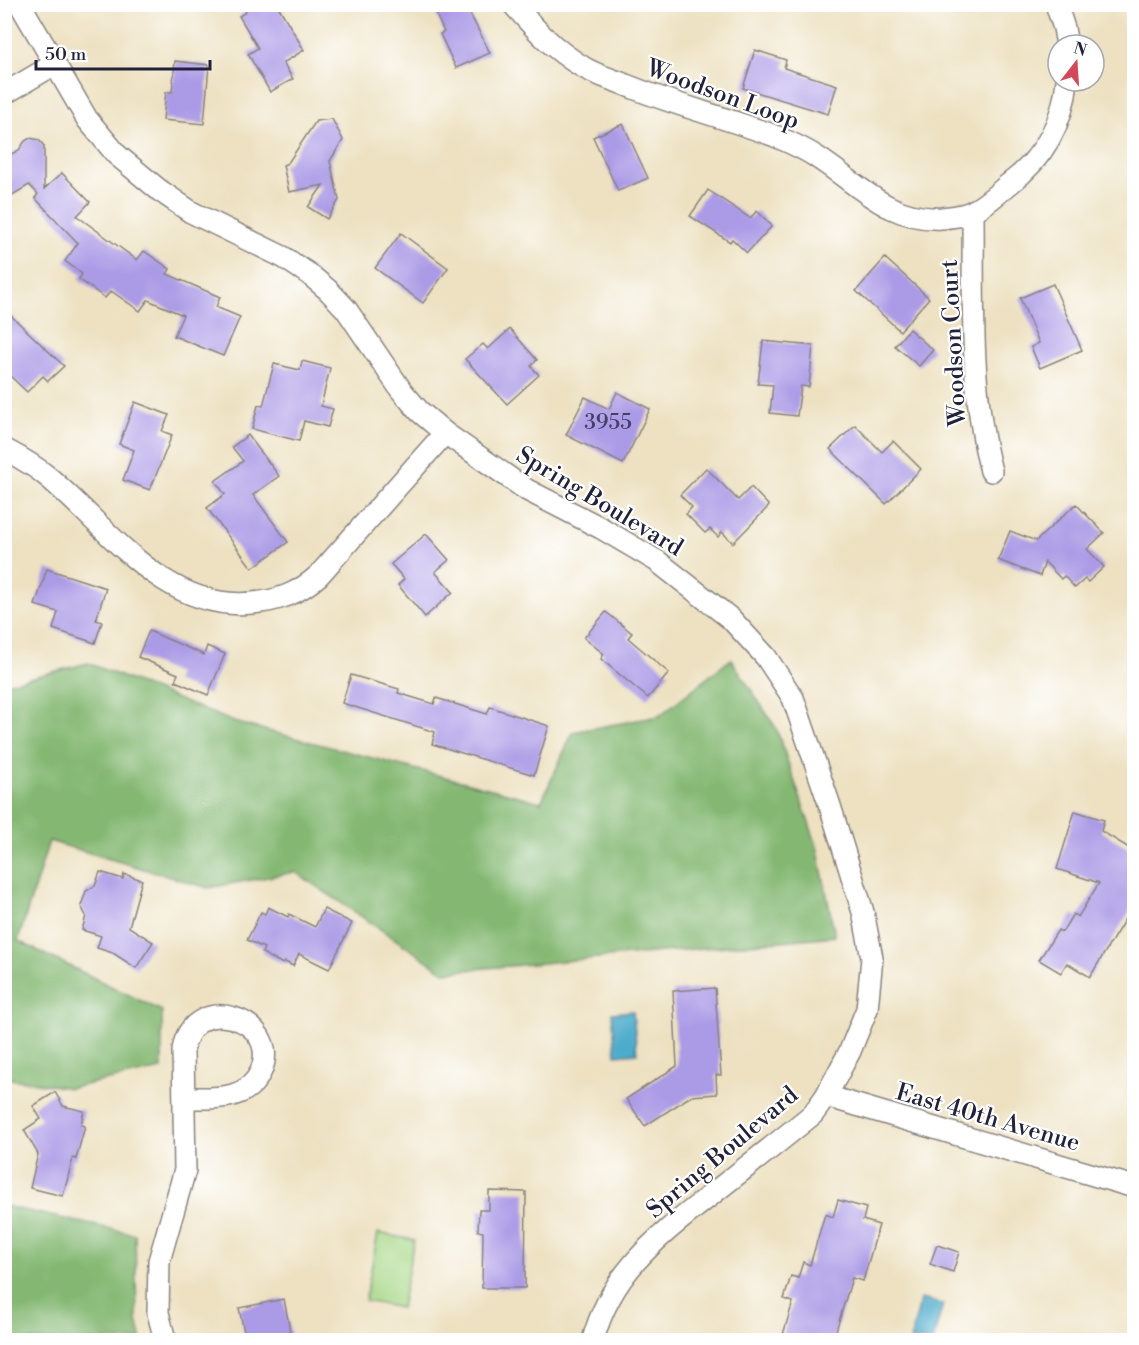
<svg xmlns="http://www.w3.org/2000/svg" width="1139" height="1345" font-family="'Libre Bodoni',serif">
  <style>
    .green { fill: #a6d785; stroke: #647c60; stroke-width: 1.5 }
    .forest { fill: #84b872; stroke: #536d56; stroke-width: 1.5 }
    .water { fill: #4dabcb; stroke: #386683; stroke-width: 1.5 }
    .building { fill: #ab9ae6 }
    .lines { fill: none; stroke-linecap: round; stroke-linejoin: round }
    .street-casing { stroke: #88827e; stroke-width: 24 }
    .street { stroke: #fff; stroke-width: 21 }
    .labels { text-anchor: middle; stroke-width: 4.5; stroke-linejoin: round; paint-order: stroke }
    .number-label { font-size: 21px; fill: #444066 }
    .street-label { font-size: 24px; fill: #22223b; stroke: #fff }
  </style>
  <rect width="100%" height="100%" fill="#fff"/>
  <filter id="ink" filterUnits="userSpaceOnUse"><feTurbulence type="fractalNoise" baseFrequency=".0167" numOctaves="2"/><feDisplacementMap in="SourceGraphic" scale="12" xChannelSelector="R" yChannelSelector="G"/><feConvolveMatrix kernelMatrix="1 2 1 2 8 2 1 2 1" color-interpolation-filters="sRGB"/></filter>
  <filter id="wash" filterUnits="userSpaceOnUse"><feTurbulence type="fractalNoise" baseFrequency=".008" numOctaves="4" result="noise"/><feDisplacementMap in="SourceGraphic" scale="24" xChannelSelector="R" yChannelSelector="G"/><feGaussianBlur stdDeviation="1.35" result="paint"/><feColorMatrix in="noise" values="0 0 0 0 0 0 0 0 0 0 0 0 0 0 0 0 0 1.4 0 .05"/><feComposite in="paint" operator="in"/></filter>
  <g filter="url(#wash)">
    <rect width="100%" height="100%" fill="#ede1c1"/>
    <polygon class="green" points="378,1233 414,1240 401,1308 365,1301"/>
    <g class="forest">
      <polygon points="731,659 776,728 817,846 835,936 444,972 295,872 208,888 49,841 18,941 162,1011 162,1069 70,1088 5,1078 5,684 88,663 234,722 541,802 573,732 659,716"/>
      <polygon points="5,1206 135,1234 137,1320 142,1340 5,1340"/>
    </g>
    <g class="water">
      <polygon points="633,1011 637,1053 616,1055 612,1013"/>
      <polygon points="921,1299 943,1304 933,1340 910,1340"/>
    </g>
    <g id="blocks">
      <g class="building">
        <polygon points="242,4 277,4 304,50 283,63 293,79 270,92 248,54 258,48 239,16 246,12"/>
        <polygon points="431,4 465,4 490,53 456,68 440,34 444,32"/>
        <polygon points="755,50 786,60 784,68 837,85 828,114 743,88"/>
        <polygon points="175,61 209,65 204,124 163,120 166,92 172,92"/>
        <polygon points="332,119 343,140 330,161 339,200 327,219 308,207 323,185 289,192 283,165 288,163 316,121"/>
        <polygon points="623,124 648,178 618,191 593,137"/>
        <polygon points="30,138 39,140 44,146 44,189 62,173 90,202 77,216 137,260 144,251 170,269 167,274 220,297 216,307 240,317 223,356 174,336 183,315 148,300 140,311 111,291 105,298 79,279 82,274 65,261 78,243 35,198 38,194 29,185 4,200 4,158 19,150 25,141"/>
        <polygon points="708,190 750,218 757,211 772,226 747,253 732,239 730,242 690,216"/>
        <polygon points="401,233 448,268 423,303 375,268"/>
        <polygon points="885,258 929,298 900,331 856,291"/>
        <polygon points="1053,284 1082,350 1040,368 1031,347 1039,343 1020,298"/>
        <polygon points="4,309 64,366 48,381 43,376 27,392 4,370"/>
        <polygon points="510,329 537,360 531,366 539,375 507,404 465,359 483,344 488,349"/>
        <polygon points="909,329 933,350 919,366 895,346"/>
        <polygon points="763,341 813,346 809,387 801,386 797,416 770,413 773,385 758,384"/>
        <polygon points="302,361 330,368 321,406 333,409 328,427 304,421 299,441 252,429 258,405 263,406 274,364 300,370"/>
        <polygon points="617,392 650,409 623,464 566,435 585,397 609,409"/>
        <polygon points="135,402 169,415 162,431 172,435 150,490 123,480 134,450 119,444"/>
        <polygon points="855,425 882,452 893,441 921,469 886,504 830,449"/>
        <polygon points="248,435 279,476 253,495 288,542 252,568 207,508 225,494 215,481 243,461 232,447"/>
        <polygon points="706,468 738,500 751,487 769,506 733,543 722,532 718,537 710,529 705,533 686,514 692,507 680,495"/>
        <polygon points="1076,504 1104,533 1087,549 1104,567 1088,582 1085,579 1075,588 1064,576 1061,579 1045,562 1040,576 998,560 1010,531 1036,541"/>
        <polygon points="426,534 449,560 435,572 453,592 425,617 398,585 404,579 391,564"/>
        <polygon points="47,569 106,588 96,620 102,622 95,643 53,629 58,612 35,605"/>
        <polygon points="606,612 632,633 628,638 669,673 648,698 601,659 604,654 584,638"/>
        <polygon points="149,631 204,655 207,646 225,654 208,695 175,681 178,674 138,657"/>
        <polygon points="351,675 399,689 398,693 434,704 436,698 487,714 490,707 549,726 534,775 432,744 435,732 342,703"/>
        <polygon points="1075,811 1104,820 1101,831 1134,851 1134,904 1090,977 1067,963 1061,973 1039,960 1058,930 1062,932 1073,914 1078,917 1099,883 1057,869"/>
        <polygon points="100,872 123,879 124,874 142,880 129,927 153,942 136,968 113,953 97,948 101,936 82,930 86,916 81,906 86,891 95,886"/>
        <polygon points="268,907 288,917 289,914 315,927 324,909 352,923 329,969 299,954 293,966 285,962 283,964 262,953 264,948 247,940 261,912 265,914"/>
        <polygon points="715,988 721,1075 716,1075 717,1094 691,1096 645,1126 626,1099 677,1066 673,991"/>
        <polygon points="55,1092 63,1106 84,1111 81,1125 85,1126 76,1159 73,1158 63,1196 30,1188 38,1154 24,1130 41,1119 33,1106"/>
        <polygon points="489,1191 526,1192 525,1288 482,1288 483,1232 478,1231 479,1210 489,1210"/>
        <polygon points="838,1200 866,1208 863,1220 879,1225 863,1281 852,1278 833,1341 781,1341 793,1302 784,1299 791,1276 798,1278 803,1262 810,1265 825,1214 833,1217"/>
        <polygon points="937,1245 959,1252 953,1272 930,1264"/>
        <polygon points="284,1299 292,1341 246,1341 239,1308"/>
      </g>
    </g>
  </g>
  <g filter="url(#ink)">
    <use href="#blocks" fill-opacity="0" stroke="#88827e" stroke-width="1.5"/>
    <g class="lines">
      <defs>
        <g id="street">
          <path d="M20 4 87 119 117 155 159 190 191 212 283 257 309 274 328 290 346 309 401 390 419 411 445 433 527 490 601 528 657 561 731 619 766 657 793 698 831 809 863 912 872 958 867 1009 850 1051 826 1096 813 1114C781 1140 748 1166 716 1191 661 1235 612 1269 593 1340"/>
          <path d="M513 4C536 30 553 49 583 67 594 74 608 78 621 83 671 104 724 117 775 136 789 142 803 148 815 156 858 183 887 221 942 218 952 217 965 216 973 211 986 205 998 193 1009 184 1043 159 1063 123 1067 81"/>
          <polyline points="1056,4 1064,28 1067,45"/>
          <polyline points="4,94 55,64"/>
          <path d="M973 212C974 298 969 387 991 471"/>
          <path d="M6 450C21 458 35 466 48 477 108 527 164 612 252 603 279 601 299 593 319 575L445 433"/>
          <polyline points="826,1096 1134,1187"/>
          <path d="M165 1340 158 1313 159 1261 185 1170 183 1051C191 989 283 1018 261 1071 248 1102 212 1098 184 1098"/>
        </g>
      </defs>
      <use href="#street" class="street-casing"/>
      <use href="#street" class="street"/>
    </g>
  </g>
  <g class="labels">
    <g class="number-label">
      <text x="608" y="429">3955</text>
    </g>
    <g class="street-label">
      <text transform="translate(723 94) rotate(20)" y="8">Woodson Loop</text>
      <text transform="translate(953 343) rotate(-93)" y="8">Woodson Court</text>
      <text transform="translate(600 501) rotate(31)" y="8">Spring Boulevard</text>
      <text transform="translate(988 1117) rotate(16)" y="8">East 40th Avenue</text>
      <text transform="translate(722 1152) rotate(-40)" y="8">Spring Boulevard</text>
    </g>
  </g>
  <rect width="1139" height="1345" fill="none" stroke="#fff" stroke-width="24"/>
  <g transform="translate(1076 63) rotate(17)"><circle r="28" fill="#ffffff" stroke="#a7a7b1" stroke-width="1.5"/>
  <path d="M0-4.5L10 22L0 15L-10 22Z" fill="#d1495b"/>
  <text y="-9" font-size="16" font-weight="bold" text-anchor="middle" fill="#22223b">N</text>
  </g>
  <path d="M36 60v9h174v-9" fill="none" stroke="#22223b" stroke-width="3"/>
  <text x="45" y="60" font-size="18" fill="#22223b" stroke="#ffffff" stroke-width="4.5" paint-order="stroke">50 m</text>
</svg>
